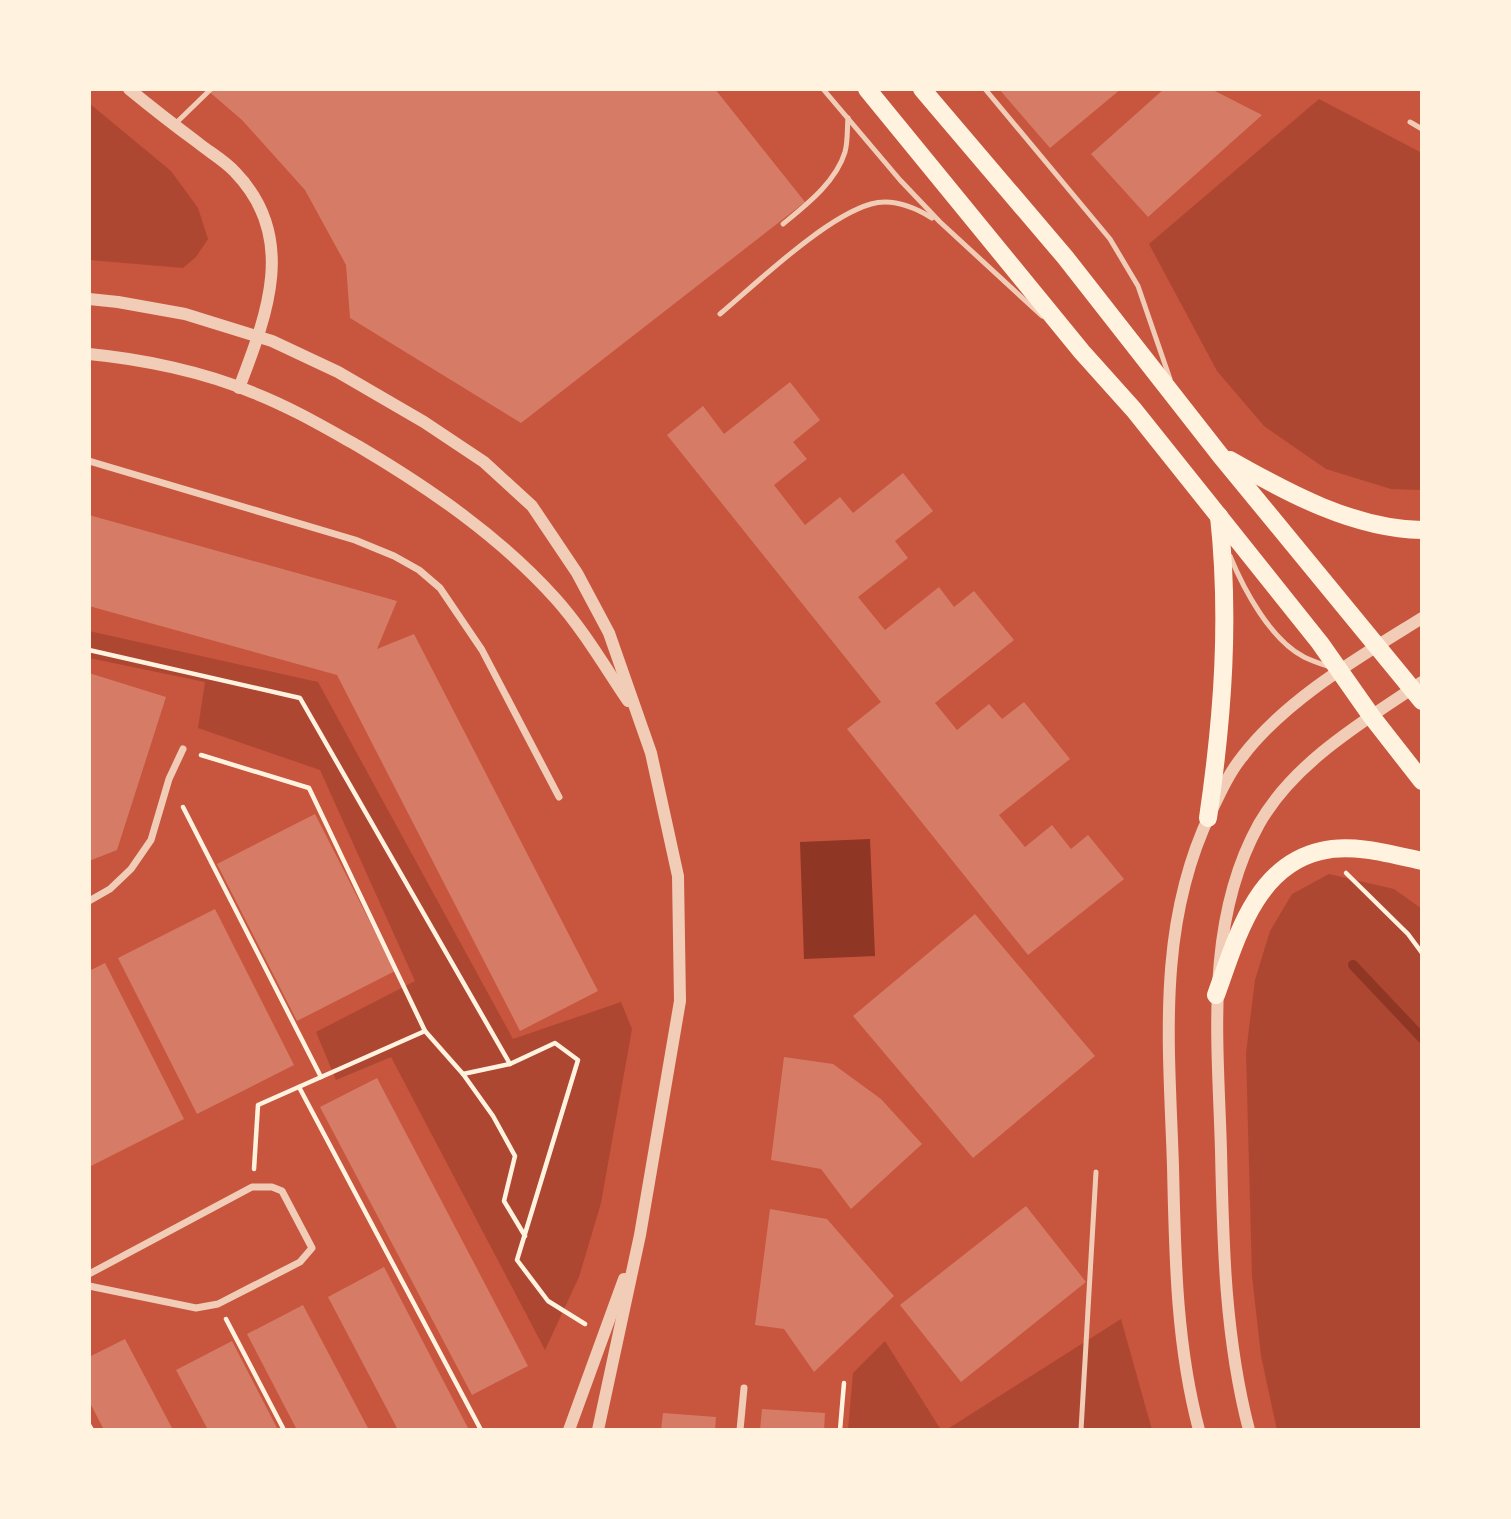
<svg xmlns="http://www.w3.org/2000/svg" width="1511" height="1519" font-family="Rubik,sans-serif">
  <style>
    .green { fill: #ae4732 }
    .water { fill: #8f3625 }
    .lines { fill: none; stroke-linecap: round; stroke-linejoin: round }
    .stream { stroke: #8f3625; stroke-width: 10 }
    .building { fill: #d67c66 }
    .path { stroke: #fff3e0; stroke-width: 4.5 }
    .service { stroke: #f1ccb7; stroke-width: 5 }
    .minor { stroke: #f1ccb7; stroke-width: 7 }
    .tertiary { stroke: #f1ccb7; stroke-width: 12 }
    .primary { stroke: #fff3e0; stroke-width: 18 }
  </style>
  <rect width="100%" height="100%" fill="#c8553d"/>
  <g class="green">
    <polygon points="1319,99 1422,153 1422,490 1391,489 1326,469 1264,426 1217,371 1149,244"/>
    <polygon points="89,103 171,171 198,208 208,239 196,257 183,268 89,260"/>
    <polygon points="89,631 318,682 513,1039 621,1002 632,1029 601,1203 579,1277 545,1350 391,1057 336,1080 316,1032 415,981 320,770 198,728 205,682 89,658"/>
    <polygon points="1329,874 1394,889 1422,909 1422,1430 1277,1430 1261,1356 1252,1276 1246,1053 1255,980 1270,931 1292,894"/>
    <polygon points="1121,1319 1152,1430 946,1430"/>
    <polygon points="885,1341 941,1430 848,1430 853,1373"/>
  </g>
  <polygon class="water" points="870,839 875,956 804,959 800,842"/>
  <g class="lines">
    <polyline class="stream" points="1353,965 1422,1038"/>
  </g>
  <g class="building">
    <polygon points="206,89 715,89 805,202 521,423 350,318 346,265 305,190 242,120"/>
    <polygon points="999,89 1121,89 1050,148"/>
    <polygon points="1164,89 1211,89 1262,115 1148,217 1091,154"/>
    <polygon points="790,382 820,420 793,442 807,459 774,485 805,525 840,497 853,513 903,473 933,511 895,541 908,558 858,597 885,630 939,587 954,607 974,591 1014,640 935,703 957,730 989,704 1002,719 1024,702 1070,759 999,815 1025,847 1052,825 1071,849 1088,835 1124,879 1028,955 847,729 881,702 667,435 703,406 724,434"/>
    <polygon points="89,515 397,601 377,649 414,634 598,991 520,1031 337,675 89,606"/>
    <polygon points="89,673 166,697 117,850 89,861"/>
    <polygon points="315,814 395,971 297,1021 217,864"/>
    <polygon points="215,909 294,1065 197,1114 118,958"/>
    <polygon points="975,914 1095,1056 973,1158 853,1016"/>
    <polygon points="105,963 184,1119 89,1167 89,971"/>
    <polygon points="784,1057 833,1064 881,1099 922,1144 851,1209 821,1169 771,1160"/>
    <polygon points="377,1078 528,1366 472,1395 320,1107"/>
    <polygon points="1026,1206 1086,1282 961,1382 900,1305"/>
    <polygon points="770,1209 827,1219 894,1296 814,1372 784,1329 755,1325"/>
    <polygon points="384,1267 469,1430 398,1430 328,1297"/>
    <polygon points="303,1305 369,1430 297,1430 247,1334"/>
    <polygon points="125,1339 173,1430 104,1430 89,1401 89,1357"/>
    <polygon points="232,1341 278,1430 208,1430 176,1370"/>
    <polygon points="762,1409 825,1413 824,1430 760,1430"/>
    <polygon points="663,1413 716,1417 715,1430 661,1430"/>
  </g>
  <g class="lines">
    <g class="path">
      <polyline points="89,650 300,698 510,1064 555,1043 578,1060 517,1260 548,1301 585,1324"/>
      <polyline points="201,755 309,788 425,1031 463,1074 510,1064"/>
      <polyline points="183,807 321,1077"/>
      <polyline points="1346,873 1408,934 1422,953"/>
      <polyline points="463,1074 493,1116 515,1156 504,1201 525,1236"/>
      <polyline points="299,1087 481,1430"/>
      <polyline points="254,1169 258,1105 425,1031"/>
      <polyline points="226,1319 284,1430"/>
      <polyline points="89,1425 92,1430"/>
      <polyline points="840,1430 844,1383"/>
    </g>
    <g class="service">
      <polyline points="823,89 900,180 940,222 1042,316"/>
      <polyline points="985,89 1110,239 1138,286 1170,379"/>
      <polyline points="1410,122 1422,129"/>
      <polyline points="174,125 211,89"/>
      <path d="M783 224C806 205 836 182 845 152 848 141 847 129 848 118"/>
      <path d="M720 314C757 283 825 217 871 204 892 198 914 207 932 218"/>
      <path d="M1230 556C1244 590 1270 639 1304 657 1312 661 1321 664 1330 667"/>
      <polyline points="1081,1430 1096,1172"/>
    </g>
    <g class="minor">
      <polyline points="89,461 355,540 394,556 419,570 440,588 482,650 559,797"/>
      <polyline points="89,901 110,889 131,869 151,840 169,779 183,749"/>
      <polyline points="89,1274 252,1187 272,1187 282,1191 312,1248 300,1262 218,1304 196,1308 89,1286"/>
      <polyline points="740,1430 744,1388"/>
    </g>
    <g class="tertiary">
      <path d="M129 89C151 107 174 125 197 142 209 152 224 160 235 172 298 237 267 315 239 388"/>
      <polyline points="89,299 118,302 185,314 272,341 338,372 424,422 484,462 532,506 577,573 609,633 651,753 678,876 680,1001 640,1235 598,1430"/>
      <path d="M89 354C142 359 205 372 254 393 290 407 324 427 358 446 429 488 499 536 555 598 583 629 605 667 628 701"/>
      <polyline points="569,1430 624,1279"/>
      <path d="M1199 1430C1176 1344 1175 1255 1173 1166 1169 1045 1156 926 1211 812 1220 793 1229 773 1242 757 1286 699 1361 656 1422 618"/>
      <path d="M1249 1430C1225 1338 1223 1245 1221 1151 1218 1042 1204 923 1259 824 1294 762 1364 721 1422 682"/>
    </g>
    <g class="primary">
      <polyline points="867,89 1082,352 1134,410 1320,643 1372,717 1422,781"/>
      <polyline points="922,89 1065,257 1220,455 1422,701"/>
      <path d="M1230 460C1288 493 1354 529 1422 530"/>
      <path d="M1208 818C1223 716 1230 618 1219 516"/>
      <path d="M1216 995C1236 940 1255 866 1321 851 1352 843 1391 854 1422 861"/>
    </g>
  </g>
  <rect width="1511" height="1519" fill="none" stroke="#fff3e0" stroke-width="182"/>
</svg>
